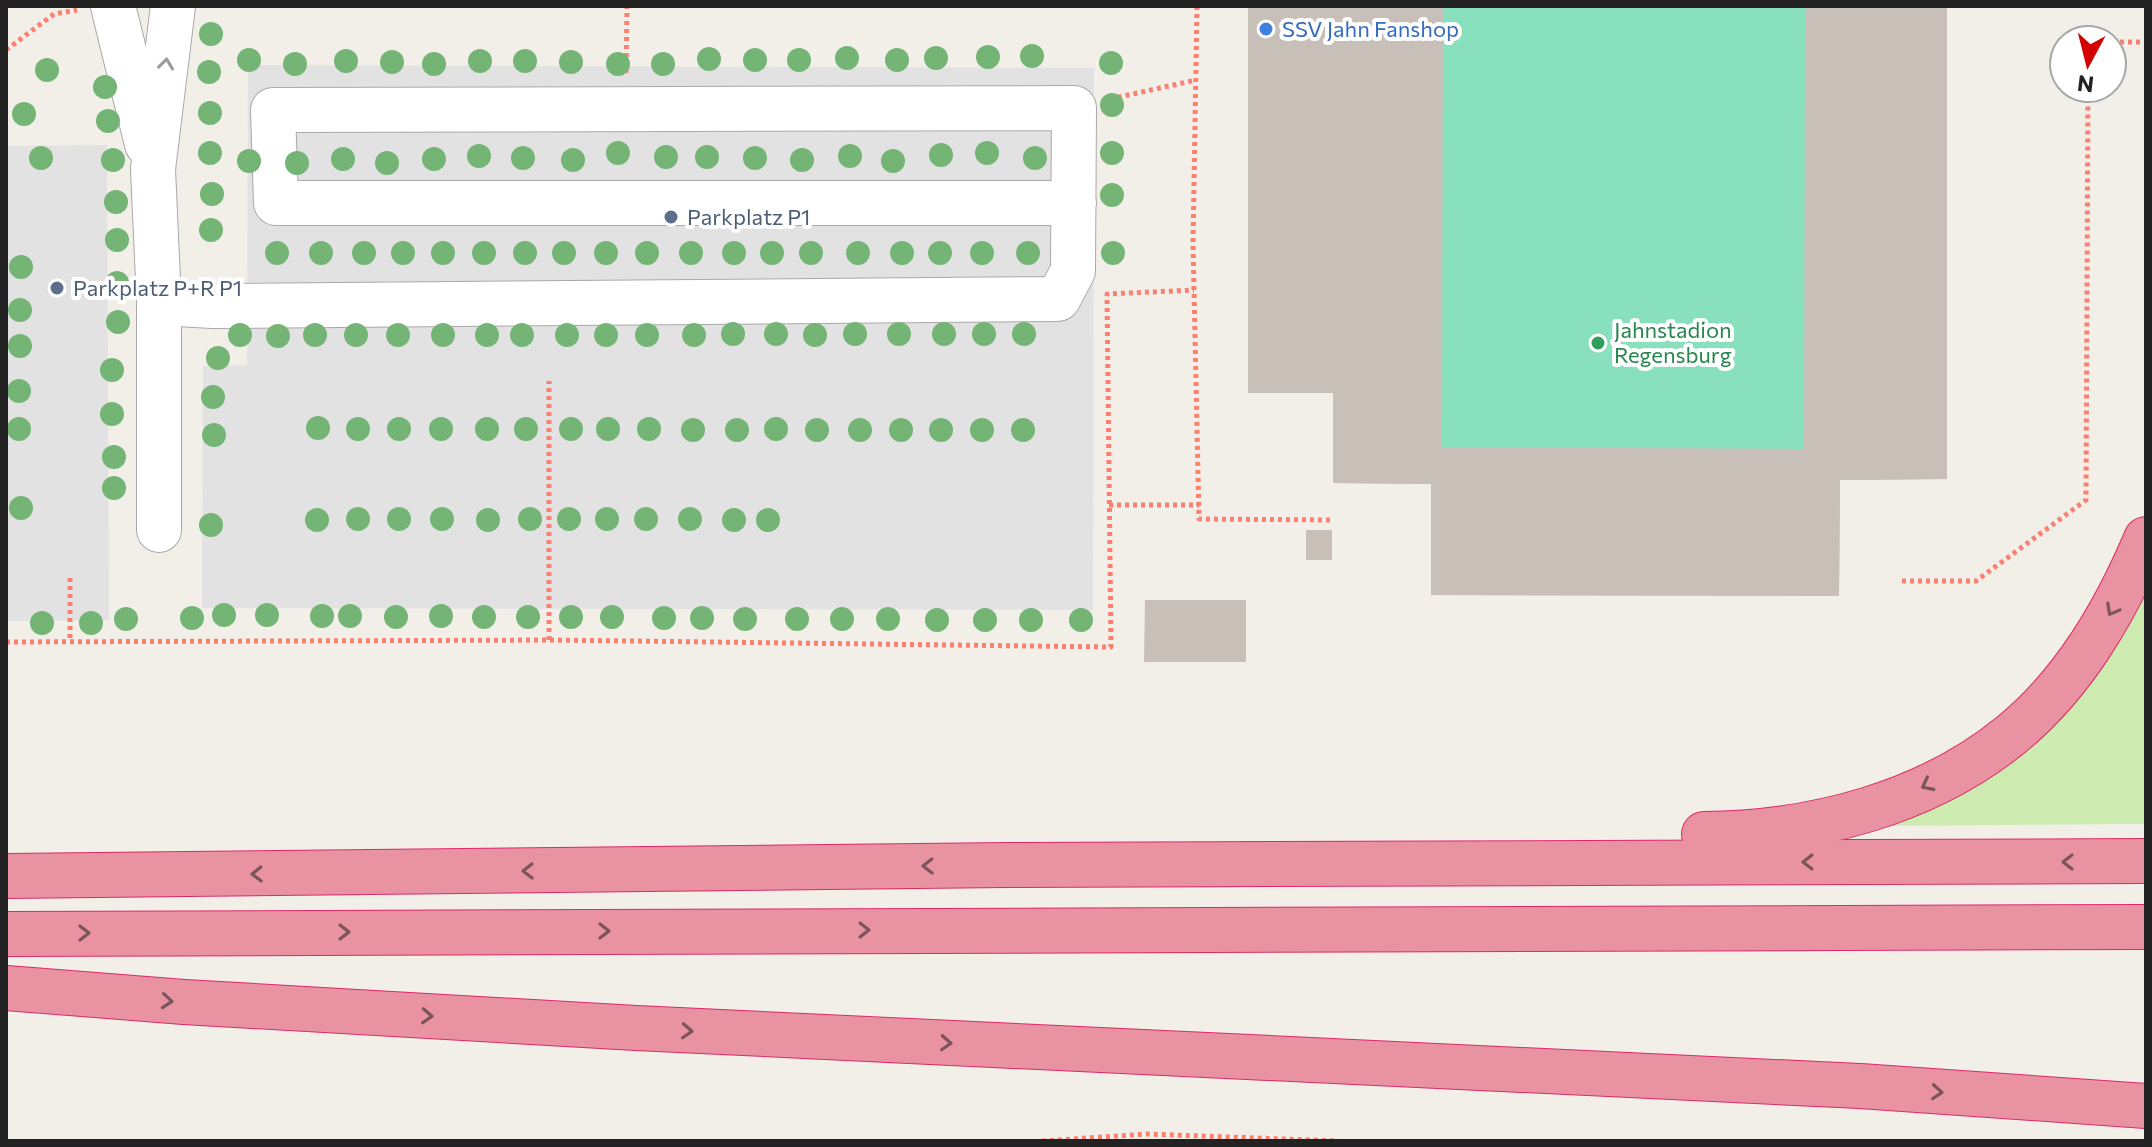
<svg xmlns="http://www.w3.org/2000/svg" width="2152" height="1147" font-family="Commissioner,sans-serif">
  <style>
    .grass { fill: #cdebb0 }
    .pitch { fill: #88e0be }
    .parking { fill: #e2e2e2 }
    .building { fill: #c7bfb8 }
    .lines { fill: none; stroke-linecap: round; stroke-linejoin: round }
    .minor-casing { stroke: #a9a9a9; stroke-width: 46 }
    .highway-casing { stroke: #dc2a67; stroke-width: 46 }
    .path { stroke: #fa8072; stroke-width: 5; stroke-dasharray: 4 4; stroke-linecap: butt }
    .minor { stroke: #fff; stroke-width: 44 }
    .highway { stroke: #e892a2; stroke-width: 44 }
    .tree { fill: #74b475 }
    .oneway { stroke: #9c9c9c }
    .oneway2 { stroke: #7b545c }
    .shop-dot { fill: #3f7fe0; stroke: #fff; stroke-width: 3 }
    .service-dot { fill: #5c6f8a; stroke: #fff; stroke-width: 3 }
    .leisure-dot { fill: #2e9e5b; stroke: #fff; stroke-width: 3 }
    .labels { text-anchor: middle; stroke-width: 8; stroke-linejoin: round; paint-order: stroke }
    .shop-label { font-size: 22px; fill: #366cbe; stroke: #fff; text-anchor: start }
    .service-label { font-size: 22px; fill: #4e5e75; stroke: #fff; text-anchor: start }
    .leisure-label { font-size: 22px; fill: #27864d; stroke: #fff; text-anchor: start }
  </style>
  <rect width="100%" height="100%" fill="#f2efe9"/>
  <polygon class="grass" points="2146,586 2146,824 1871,826 1979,775"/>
  <polygon class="pitch" points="1248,6 1947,6 1947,479 1840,480 1839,596 1431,595 1431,484 1333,483 1333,393 1248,393"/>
  <g class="parking">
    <polygon points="248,65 1094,68 1093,610 202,608 203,366 247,365"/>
    <polygon points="107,145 109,620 6,621 6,146"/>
  </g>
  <g class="building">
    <polygon points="1248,6 1443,6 1442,447 1804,449 1805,6 1947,6 1947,479 1840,480 1839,596 1431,595 1431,484 1333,483 1333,393 1248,393"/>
    <rect x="1306" y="530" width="26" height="30"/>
    <polygon points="1145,600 1246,600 1246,662 1144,662"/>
  </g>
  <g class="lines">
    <defs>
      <g id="minor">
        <polyline points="113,6 147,144"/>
        <polyline points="159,303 213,306 1058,299 1073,271 1074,108 273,110 276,203 1074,203"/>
        <polyline points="159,530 159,303 153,169 173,6"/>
      </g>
      <g id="highway">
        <path d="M1704 834C1812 833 1927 804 2012 734 2074 683 2115 612 2146 539"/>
        <polyline points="6,876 1006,865 2146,861"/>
        <polyline points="6,934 2146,927"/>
        <polyline points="6,988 184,1002 636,1028 1860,1086 2146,1106"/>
      </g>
    </defs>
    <use href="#minor" class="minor-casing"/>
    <use href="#highway" class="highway-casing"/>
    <g class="path">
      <polyline points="1197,6 1193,243 1199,519 1333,520"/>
      <polyline points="2112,42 2146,42"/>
      <polyline points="6,50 54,14 77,10"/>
      <polyline points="626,73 627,6"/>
      <polyline points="1110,99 1196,80"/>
      <polyline points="1109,505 1199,505"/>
      <polyline points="70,578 70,642"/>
      <polyline points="1902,581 1976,581 2086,500 2088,88"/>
      <polyline points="549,640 549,381"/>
      <polyline points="6,642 549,640 1111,647 1107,294 1194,290"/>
      <polyline points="1042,1141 1147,1134 1338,1141"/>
    </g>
    <use href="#minor" class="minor"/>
    <use href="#highway" class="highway"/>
  </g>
  <g class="tree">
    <circle cx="211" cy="34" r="12"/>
    <circle cx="1032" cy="56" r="12"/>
    <circle cx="988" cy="57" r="12"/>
    <circle cx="847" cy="58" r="12"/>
    <circle cx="936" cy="58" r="12"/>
    <circle cx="709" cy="59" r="12"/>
    <circle cx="249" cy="60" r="12"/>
    <circle cx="755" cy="60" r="12"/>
    <circle cx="799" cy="60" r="12"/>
    <circle cx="897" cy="60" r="12"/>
    <circle cx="346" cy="61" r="12"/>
    <circle cx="480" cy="61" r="12"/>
    <circle cx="525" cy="61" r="12"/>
    <circle cx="392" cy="62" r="12"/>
    <circle cx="571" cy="62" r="12"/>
    <circle cx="1111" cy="63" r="12"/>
    <circle cx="295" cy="64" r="12"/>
    <circle cx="434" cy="64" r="12"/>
    <circle cx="618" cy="64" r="12"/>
    <circle cx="663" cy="64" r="12"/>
    <circle cx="47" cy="70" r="12"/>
    <circle cx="209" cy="72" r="12"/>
    <circle cx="105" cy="87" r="12"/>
    <circle cx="1112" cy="105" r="12"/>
    <circle cx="210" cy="113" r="12"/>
    <circle cx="24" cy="114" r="12"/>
    <circle cx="108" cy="121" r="12"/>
    <circle cx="210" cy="153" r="12"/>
    <circle cx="618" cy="153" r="12"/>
    <circle cx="987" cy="153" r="12"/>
    <circle cx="1112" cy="153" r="12"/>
    <circle cx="941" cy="155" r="12"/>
    <circle cx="479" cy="156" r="12"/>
    <circle cx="850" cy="156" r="12"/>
    <circle cx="666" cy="157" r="12"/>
    <circle cx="707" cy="157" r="12"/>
    <circle cx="41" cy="158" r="12"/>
    <circle cx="523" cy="158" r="12"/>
    <circle cx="755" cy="158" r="12"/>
    <circle cx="1035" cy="158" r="12"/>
    <circle cx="343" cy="159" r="12"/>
    <circle cx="434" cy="159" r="12"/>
    <circle cx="113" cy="160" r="12"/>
    <circle cx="573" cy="160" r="12"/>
    <circle cx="802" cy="160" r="12"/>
    <circle cx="249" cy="161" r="12"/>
    <circle cx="893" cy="161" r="12"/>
    <circle cx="297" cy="163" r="12"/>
    <circle cx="387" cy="163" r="12"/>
    <circle cx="212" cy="194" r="12"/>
    <circle cx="1112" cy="195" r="12"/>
    <circle cx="116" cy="202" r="12"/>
    <circle cx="211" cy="230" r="12"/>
    <circle cx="117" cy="240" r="12"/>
    <circle cx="277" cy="253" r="12"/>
    <circle cx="321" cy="253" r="12"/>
    <circle cx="364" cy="253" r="12"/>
    <circle cx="403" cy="253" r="12"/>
    <circle cx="443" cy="253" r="12"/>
    <circle cx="484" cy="253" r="12"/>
    <circle cx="525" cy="253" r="12"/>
    <circle cx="564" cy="253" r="12"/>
    <circle cx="606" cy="253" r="12"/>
    <circle cx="647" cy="253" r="12"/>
    <circle cx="691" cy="253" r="12"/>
    <circle cx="734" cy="253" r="12"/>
    <circle cx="772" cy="253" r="12"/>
    <circle cx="811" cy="253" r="12"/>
    <circle cx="858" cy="253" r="12"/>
    <circle cx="902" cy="253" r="12"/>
    <circle cx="940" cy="253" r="12"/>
    <circle cx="982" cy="253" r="12"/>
    <circle cx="1028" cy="253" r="12"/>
    <circle cx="1113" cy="253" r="12"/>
    <circle cx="21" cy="267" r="12"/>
    <circle cx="117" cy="283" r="12"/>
    <circle cx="20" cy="310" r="12"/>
    <circle cx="118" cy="322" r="12"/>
    <circle cx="733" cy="334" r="12"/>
    <circle cx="776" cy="334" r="12"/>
    <circle cx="855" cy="334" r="12"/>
    <circle cx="899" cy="334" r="12"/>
    <circle cx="944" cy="334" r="12"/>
    <circle cx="984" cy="334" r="12"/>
    <circle cx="1024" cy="334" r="12"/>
    <circle cx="240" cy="335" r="12"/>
    <circle cx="315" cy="335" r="12"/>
    <circle cx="356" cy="335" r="12"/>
    <circle cx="398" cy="335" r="12"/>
    <circle cx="443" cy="335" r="12"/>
    <circle cx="487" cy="335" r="12"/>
    <circle cx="522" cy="335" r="12"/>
    <circle cx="567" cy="335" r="12"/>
    <circle cx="606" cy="335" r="12"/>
    <circle cx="647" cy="335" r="12"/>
    <circle cx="694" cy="335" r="12"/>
    <circle cx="815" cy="335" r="12"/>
    <circle cx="278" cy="336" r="12"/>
    <circle cx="20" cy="346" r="12"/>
    <circle cx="218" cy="358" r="12"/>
    <circle cx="112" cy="370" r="12"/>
    <circle cx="19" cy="391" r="12"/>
    <circle cx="213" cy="397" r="12"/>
    <circle cx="112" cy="414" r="12"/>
    <circle cx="318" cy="428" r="12"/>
    <circle cx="19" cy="429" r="12"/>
    <circle cx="358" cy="429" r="12"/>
    <circle cx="399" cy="429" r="12"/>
    <circle cx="441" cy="429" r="12"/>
    <circle cx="487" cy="429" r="12"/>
    <circle cx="526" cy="429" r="12"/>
    <circle cx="571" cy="429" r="12"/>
    <circle cx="608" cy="429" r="12"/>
    <circle cx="649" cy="429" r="12"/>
    <circle cx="776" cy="429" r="12"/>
    <circle cx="693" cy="430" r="12"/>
    <circle cx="737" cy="430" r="12"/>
    <circle cx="817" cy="430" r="12"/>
    <circle cx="860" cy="430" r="12"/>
    <circle cx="901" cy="430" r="12"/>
    <circle cx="941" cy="430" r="12"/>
    <circle cx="982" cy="430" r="12"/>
    <circle cx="1023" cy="430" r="12"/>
    <circle cx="214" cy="435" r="12"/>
    <circle cx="114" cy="457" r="12"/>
    <circle cx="114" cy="488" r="12"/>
    <circle cx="21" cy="508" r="12"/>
    <circle cx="358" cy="519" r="12"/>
    <circle cx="399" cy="519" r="12"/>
    <circle cx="442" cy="519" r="12"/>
    <circle cx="530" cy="519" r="12"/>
    <circle cx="569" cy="519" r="12"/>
    <circle cx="607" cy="519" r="12"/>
    <circle cx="646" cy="519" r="12"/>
    <circle cx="690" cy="519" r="12"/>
    <circle cx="317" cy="520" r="12"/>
    <circle cx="488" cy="520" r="12"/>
    <circle cx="734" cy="520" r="12"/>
    <circle cx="768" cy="520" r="12"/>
    <circle cx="211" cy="525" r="12"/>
    <circle cx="224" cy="615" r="12"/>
    <circle cx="267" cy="615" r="12"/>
    <circle cx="322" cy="616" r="12"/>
    <circle cx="350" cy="616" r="12"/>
    <circle cx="441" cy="616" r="12"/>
    <circle cx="396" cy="617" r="12"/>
    <circle cx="484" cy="617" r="12"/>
    <circle cx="528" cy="617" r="12"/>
    <circle cx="571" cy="617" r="12"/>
    <circle cx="612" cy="617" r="12"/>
    <circle cx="192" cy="618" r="12"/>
    <circle cx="664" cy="618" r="12"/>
    <circle cx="702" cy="618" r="12"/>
    <circle cx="126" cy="619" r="12"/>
    <circle cx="745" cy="619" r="12"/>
    <circle cx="797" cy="619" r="12"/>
    <circle cx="842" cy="619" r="12"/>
    <circle cx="888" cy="619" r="12"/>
    <circle cx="937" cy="620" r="12"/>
    <circle cx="985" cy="620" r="12"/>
    <circle cx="1031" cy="620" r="12"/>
    <circle cx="1081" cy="620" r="12"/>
    <circle cx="42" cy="623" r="12"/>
    <circle cx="91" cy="623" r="12"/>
  </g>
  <defs><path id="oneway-chevron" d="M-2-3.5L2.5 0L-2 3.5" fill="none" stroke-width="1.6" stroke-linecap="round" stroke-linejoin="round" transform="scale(2)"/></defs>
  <use class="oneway" href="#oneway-chevron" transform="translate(166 64) rotate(-83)"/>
  <g class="oneway2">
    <use href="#oneway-chevron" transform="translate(2112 610) rotate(119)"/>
    <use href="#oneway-chevron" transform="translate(1927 785) rotate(153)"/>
    <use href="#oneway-chevron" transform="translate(1808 862) rotate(180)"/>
    <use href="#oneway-chevron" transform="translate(2068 862) rotate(180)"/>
    <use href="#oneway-chevron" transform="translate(928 866) rotate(179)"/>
    <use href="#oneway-chevron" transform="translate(528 871) rotate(179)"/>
    <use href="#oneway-chevron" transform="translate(257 874) rotate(179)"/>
    <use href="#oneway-chevron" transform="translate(864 930)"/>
    <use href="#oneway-chevron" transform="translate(604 931)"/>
    <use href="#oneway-chevron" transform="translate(344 932)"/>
    <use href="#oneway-chevron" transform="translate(84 933)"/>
    <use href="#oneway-chevron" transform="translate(167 1001) rotate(5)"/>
    <use href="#oneway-chevron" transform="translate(427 1016) rotate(3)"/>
    <use href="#oneway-chevron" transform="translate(687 1031) rotate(3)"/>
    <use href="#oneway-chevron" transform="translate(946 1043) rotate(3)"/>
    <use href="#oneway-chevron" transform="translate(1937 1092) rotate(4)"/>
  </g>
  <circle class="shop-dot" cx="1266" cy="29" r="8"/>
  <g class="service-dot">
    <circle cx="671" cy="217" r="8"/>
    <circle cx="57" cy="288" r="8"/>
  </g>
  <circle class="leisure-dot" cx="1598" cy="343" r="8"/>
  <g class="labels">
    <g class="shop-label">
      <text x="1282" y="37">SSV Jahn Fanshop</text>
    </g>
    <g class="service-label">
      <text x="687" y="225">Parkplatz P1</text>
      <text x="73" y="296">Parkplatz P+R P1</text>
    </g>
    <g class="leisure-label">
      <text x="1614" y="338">Jahnstadion<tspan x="1614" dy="25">Regensburg</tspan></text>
    </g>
  </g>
  <rect width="2152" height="1147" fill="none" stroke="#222222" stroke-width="16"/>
  <g transform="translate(2088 64) rotate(187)"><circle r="38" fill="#ffffff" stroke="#a7a7a7" stroke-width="2"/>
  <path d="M0-6L14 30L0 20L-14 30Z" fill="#d40000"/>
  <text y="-12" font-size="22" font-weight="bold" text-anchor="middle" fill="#222222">N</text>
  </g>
</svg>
